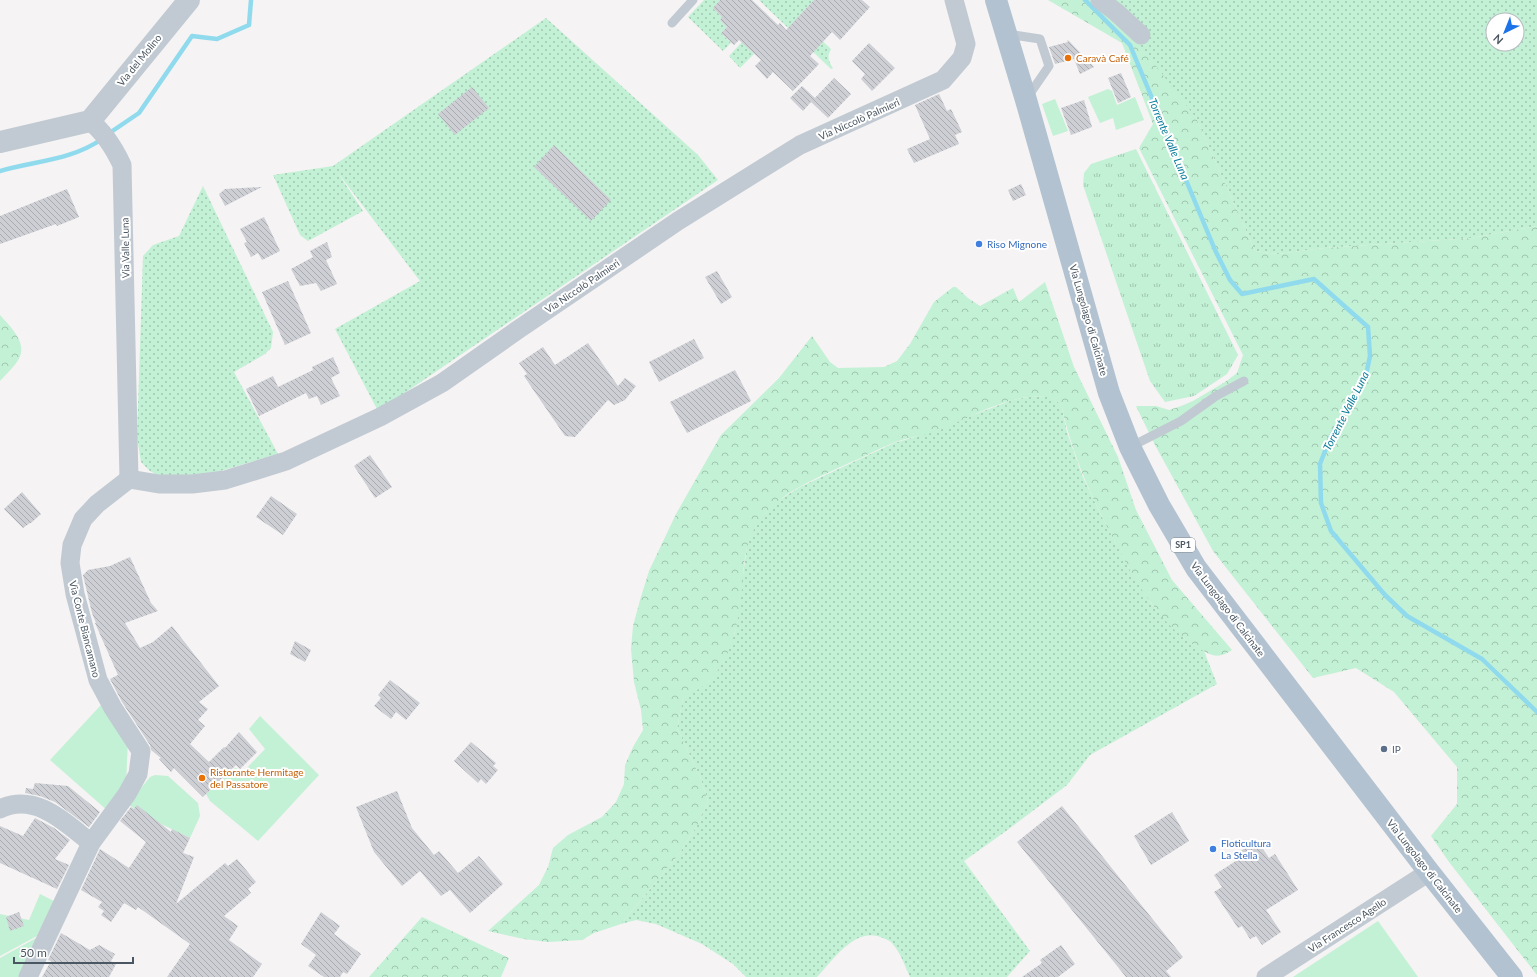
<svg xmlns="http://www.w3.org/2000/svg" width="1537" height="977" font-family="Lato,sans-serif">
  <style>
    .grass { fill: url(#grass-dots); fill-rule: evenodd }
    .forest { fill: url(#forest-crowns) }
    .park { fill: url(#park-tufts) }
    .garden { fill: #c3f1d5 }
    .lines { fill: none; stroke-linecap: round; stroke-linejoin: round }
    .stream { stroke: #90daee; stroke-width: 4.5 }
    .building { fill: url(#building-back-hatch) }
    .service { stroke: #c1cad2; stroke-width: 9 }
    .minor { stroke: #c1cad2; stroke-width: 19 }
    .tertiary { stroke: #c1cad2; stroke-width: 22 }
    .primary { stroke: #b3c2d1; stroke-width: 22 }
    .food-dot { fill: #e8710a; stroke: #fff; stroke-width: 1.5 }
    .shop-dot { fill: #3f7fe0; stroke: #fff; stroke-width: 1.5 }
    .service-dot { fill: #5c6f8a; stroke: #fff; stroke-width: 1.5 }
    .labels { text-anchor: middle; stroke-width: 4; stroke-linejoin: round; paint-order: stroke }
    .shield { fill: #fff; stroke: #808990; stroke-width: 1 }
    .shield-label { font-size: 9px; font-weight: bold; fill: #4a5661 }
    .food-label { font-size: 10px; fill: #c56008; stroke: #fff; text-anchor: start }
    .street-label { font-size: 10px; fill: #4a5661; stroke: #fff }
    .shop-label { font-size: 10px; fill: #366cbe; stroke: #fff; text-anchor: start }
    .service-label { font-size: 10px; fill: #4e5e75; stroke: #fff; text-anchor: start }
    .water-label { font-size: 11px; font-style: italic; fill: #0c7c9b; stroke: #fff }
  </style>
  <defs>
    <pattern id="grass-dots" width="8" height="8" patternUnits="userSpaceOnUse"><rect width="8" height="8" fill="#c3f1d5"/><path d="M2 2h.1M6 6h.1" fill="none" stroke="#a0c6b0" stroke-width="1.8" stroke-linecap="round"/></pattern>
    <pattern id="forest-crowns" width="20" height="18" patternUnits="userSpaceOnUse"><rect width="20" height="18" fill="#c3f1d5"/><path d="M2 6a3 3 0 1 1 6 0M12 15a3 3 0 1 1 6 0" fill="none" stroke="#a0c6b0"/></pattern>
    <pattern id="park-tufts" width="24" height="20" patternUnits="userSpaceOnUse"><rect width="24" height="20" fill="#c3f1d5"/><path d="M3 7l-1-3M5 7V3M7 7l1-3M15 17l-1-3M17 17v-4M19 17l1-3" fill="none" stroke="#a0c6b0"/></pattern>
    <pattern id="building-back-hatch" width="6" height="6" patternUnits="userSpaceOnUse"><rect width="6" height="6" fill="#cdcfd5"/><path d="M-1 5l2 2M0 0l6 6M5-1l2 2" fill="none" stroke="#a8abb0"/></pattern>
  </defs>
  <rect width="100%" height="100%" fill="#f5f3f3"/>
  <g class="grass">
    <polygon points="704,0 720,0 713,8 722,17 720,20 727,27 721,33 731,43 723,51 688,17"/>
    <path d="M759 0H814L800 15 799 19 831 49C827 56 828 61 833 68L831 69Z"/>
    <path d="M1092 0H1537V226L1472 238 1325 248 1278 254 1255 251 1196 118ZM1493 20H1517V44H1493Z"/>
    <polygon points="546,18 698,155 718,180 378,411 335,329 420,281 338,173 363,211 308,241 300,235 273,175 333,166"/>
    <polygon points="742,42 754,54 740,68 729,56"/>
    <polygon points="203,186 273,332 271,348 265,354 234,372 278,454 217,472 163,478 150,471 141,462 137,437 143,256 153,245 179,236"/>
    <path d="M1049 396 1061 404 1067 432 1082 475 1101 515 1129 568 1152 605 1171 626 1184 638 1204 651 1217 684 1090 755 1067 785 1006 831 964 861 1030 951 1007 977H910C905 966 900 951 891 942 889 940 885 939 883 938 856 925 833 960 817 977H746L733 964 702 944 656 924 636 920 621 924 679 854 701 819 708 801 700 777 677 728 683 698 709 681 723 662 735 632 747 546 752 532 759 520 773 504 800 487 894 443 939 430 958 421 1012 400 1029 397Z"/>
  </g>
  <g class="forest">
    <polygon points="1048,0 1092,0 1133,36 1196,118 1255,251 1278,254 1325,248 1472,238 1537,226 1537,975 1449,862 1431,836 1457,804 1457,767 1394,692 1356,668 1313,678 1213,551 1155,445 1136,406 1156,406 1169,410 1181,406 1193,401 1225,382 1237,373 1243,355 1139,148 1153,124 1122,43"/>
    <path d="M1045 282 1074 367 1118 457 1136 510 1172 580 1232 650C1217 661 1208 654 1194 645 1156 620 1134 579 1114 540 1090 495 1072 454 1061 404 1049 396 1045 396 1030 397 1002 399 966 419 940 430 925 436 908 437 893 443 878 449 864 457 849 463 818 478 779 492 759 521 747 538 744 558 743 578 740 613 735 656 708 682 701 689 691 693 683 698L677 728 700 777 708 801 701 819 679 854 621 924 594 933 582 940 548 942 524 939 488 931 539 885 548 867 553 848 568 835 602 817 616 802 624 784 625 765 633 747 643 730 641 710 634 682 631 649 633 626 640 600 649 571 676 514 721 435 779 378 812 336 830 362 838 368 884 367 897 361 910 344 934 302 953 287H956L968 298 980 306 1013 288 1019 302Z"/>
    <path d="M0 315C8 324 24 339 21 353 19 363 7 373 0 381Z"/>
    <polygon points="422,917 509,958 501,977 369,977"/>
  </g>
  <polygon class="park" points="1136,149 1238,355 1227,374 1194,396 1165,402 1150,381 1083,185 1084,173 1091,164"/>
  <g class="garden">
    <polygon points="1108,89 1112,91 1117,105 1135,97 1144,120 1116,130 1113,118 1100,123 1088,97"/>
    <polygon points="1055,99 1068,131 1053,136 1042,104"/>
    <polygon points="101,705 128,740 126,785 108,811 50,760"/>
    <polygon points="260,716 319,775 258,841 210,801 206,794 235,768 244,771 265,749 249,729"/>
    <path d="M155 775 168 776 198 803 200 816 190 838C169 827 146 819 128 804L150 777Z"/>
    <polygon points="40,894 54,901 37,936 0,956 0,914 29,920"/>
    <polygon points="1378,921 1418,977 1293,977"/>
    <polygon points="38,937 26,977 0,977 0,958"/>
  </g>
  <g class="lines">
    <g class="stream">
      <polyline points="1085,0 1130,45 1215,250 1230,280 1242,294 1314,279 1368,327 1370,356 1366,375 1330,438 1320,464 1321,503 1331,531 1385,595 1407,616 1482,659 1537,712"/>
      <polyline points="108,134 139,113 192,36 217,39 249,25 251,0"/>
      <path d="M0 171C35 161 72 160 102 139"/>
    </g>
  </g>
  <g class="building">
    <polygon points="720,0 752,0 778,25 780,23 786,30 814,0 862,0 870,7 840,40 832,32 810,56 819,64 793,91 773,72 767,79 755,66 761,60 739,40 734,45 721,33 727,27 720,20 722,17 713,8"/>
    <polygon points="1067,40 1069,41 1094,67 1080,74 1074,59 1055,64 1049,47 1068,42"/>
    <polygon points="869,43 895,68 872,91 861,79 865,74 852,61"/>
    <polygon points="1121,73 1131,97 1118,103 1108,78"/>
    <polygon points="834,78 851,94 828,118 811,102 803,111 790,98 802,86 815,98 813,100"/>
    <polygon points="472,87 489,108 455,135 438,114"/>
    <polygon points="939,94 947,111 951,109 962,132 955,135 959,144 914,163 907,149 930,139 915,105"/>
    <polygon points="1084,100 1092,127 1071,135 1061,108"/>
    <polygon points="554,145 611,200 591,221 534,167"/>
    <polygon points="1021,184 1026,195 1013,201 1008,190"/>
    <polygon points="262,187 225,206 219,194 225,189"/>
    <polygon points="67,189 79,217 57,226 56,224 0,244 0,216"/>
    <polygon points="264,217 280,251 262,260 258,253 251,257 244,243 247,242 240,229"/>
    <polygon points="327,242 332,257 326,260 337,284 321,291 316,283 300,286 291,269 313,257 310,251"/>
    <polygon points="717,271 732,297 721,304 705,277"/>
    <polygon points="288,281 311,333 285,345 262,292"/>
    <polygon points="694,339 704,358 659,382 649,362"/>
    <polygon points="588,343 618,386 625,378 636,386 625,400 614,405 608,400 575,437 565,436 532,388 524,376 527,374 519,363 543,347 555,365"/>
    <polygon points="333,357 340,373 331,378 340,396 321,405 317,396 309,399 306,393 259,416 246,389 273,376 278,387 313,370 312,367"/>
    <polygon points="735,370 751,401 687,433 670,402"/>
    <polygon points="370,455 392,487 375,498 354,466"/>
    <polygon points="22,492 41,514 31,523 30,523 23,528 4,509"/>
    <polygon points="271,496 297,514 283,535 256,517"/>
    <polygon points="130,557 151,603 158,611 125,623 140,648 153,642 172,626 219,686 199,702 208,709 198,720 205,726 190,744 209,762 224,747 225,748 239,732 257,752 240,769 236,765 203,797 174,768 171,772 159,759 161,758 151,750 150,745 122,702 110,679 118,675 95,623 96,623 92,613 83,575 88,570 110,566"/>
    <polygon points="295,641 311,650 305,662 290,654"/>
    <polygon points="390,680 420,703 406,720 396,712 391,719 374,706 381,698 378,695"/>
    <polygon points="471,742 496,763 493,766 498,770 486,784 481,779 478,783 454,761"/>
    <polygon points="35,783 68,786 100,812 89,827 55,802 40,796 25,793 26,788 33,789"/>
    <polygon points="397,791 412,828 434,855 439,851 458,873 479,856 503,884 470,913 450,890 441,896 420,871 402,886 374,852 356,807"/>
    <polygon points="137,805 171,832 172,829 190,838 183,853 194,857 176,904 225,863 228,866 237,859 256,882 248,889 251,893 224,916 238,926 229,940 262,964 253,977 167,977 190,944 138,907 136,910 124,903 111,922 101,915 104,911 98,907 102,902 81,890 100,849 129,868 146,842 120,821 131,807 134,809"/>
    <polygon points="1062,806 1183,957 1166,971 1171,977 1126,977 1017,842"/>
    <polygon points="1172,812 1189,841 1151,865 1134,836"/>
    <polygon points="35,818 54,828 70,840 55,859 69,865 57,889 0,863 0,826 23,836"/>
    <polygon points="1257,840 1269,858 1275,854 1298,890 1266,910 1281,932 1262,945 1256,936 1250,939 1242,926 1238,928 1214,892 1222,887 1214,875 1239,859 1236,854"/>
    <polygon points="19,912 24,926 10,931 6,917"/>
    <polygon points="321,912 340,926 334,934 361,954 347,974 343,972 340,977 324,977 308,966 316,955 301,944"/>
    <polygon points="61,933 90,950 99,945 115,954 111,961 116,964 109,977 42,977 51,961 48,960"/>
    <polygon points="1061,945 1075,964 1058,977 1022,977 1042,963 1040,960"/>
  </g>
  <g class="lines">
    <g class="service">
      <polyline points="672,23 693,0"/>
      <polyline points="1007,34 1040,39 1049,66 1027,98"/>
      <polyline points="1130,447 1181,421 1216,396 1244,381"/>
    </g>
    <g class="minor">
      <polyline points="1100,0 1116,12 1141,35"/>
      <path d="M90 121C105 133 114 148 122 165L129 479"/>
      <polyline points="129,479 159,484 192,484 225,480 286,461 380,417 442,383 519,329 678,221 800,145 943,80 962,58 966,44 954,0"/>
      <path d="M0 809C35 792 65 822 91 843"/>
      <polyline points="28,977 91,843 127,794 138,774 141,751 113,708 98,680 75,594 70,563 72,545 83,519 97,504 129,479"/>
      <polyline points="1266,977 1429,872"/>
    </g>
    <polyline class="tertiary" points="0,142 90,121 189,0"/>
    <polyline class="primary" points="996,0 1026,100 1109,393 1130,447 1159,505 1196,568 1429,872 1512,977"/>
  </g>
  <g class="food-dot">
    <circle cx="1068" cy="58" r="4"/>
    <circle cx="202" cy="778" r="4"/>
  </g>
  <g class="shop-dot">
    <circle cx="979" cy="244" r="4"/>
    <circle cx="1213" cy="849" r="4"/>
  </g>
  <circle class="service-dot" cx="1384" cy="749" r="4"/>
  <g class="labels">
    <rect class="shield" x="1171" y="538" width="24" height="14" rx="3"/>
    <g class="shield-label">
      <text x="1183" y="548">SP1</text>
    </g>
    <g class="food-label">
      <text x="1076" y="62">Caravà Café</text>
      <text x="210" y="776">Ristorante Hermitage<tspan x="210" dy="12">del Passatore</tspan></text>
    </g>
    <g class="street-label">
      <text transform="translate(139 60) rotate(-51)" y="4">Via del Molino</text>
      <text transform="translate(859 119) rotate(-24)" y="4">Via Niccolò Palmieri</text>
      <text transform="translate(125 248) rotate(-91)" y="4">Via Valle Luna</text>
      <text transform="translate(582 286) rotate(-34)" y="4">Via Niccolò Palmieri</text>
      <text transform="translate(1089 320) rotate(74)" y="4">Via Lungolago di Calcinate</text>
      <text transform="translate(1228 609) rotate(53)" y="4">Via Lungolago di Calcinate</text>
      <text transform="translate(85 629) rotate(76)" y="4">Via Conte Biancamano</text>
      <text transform="translate(1425 866) rotate(52)" y="4">Via Lungolago di Calcinate</text>
      <text transform="translate(1347 925) rotate(-33)" y="4">Via Francesco Agello</text>
    </g>
    <g class="shop-label">
      <text x="987" y="248">Riso Mignone</text>
      <text x="1221" y="847">Floticultura<tspan x="1221" dy="12">La Stella</tspan></text>
    </g>
    <g class="service-label">
      <text x="1392" y="753">IP</text>
    </g>
    <g class="water-label">
      <text transform="translate(1169 139) rotate(67)" y="4">Torrente Valle Luna</text>
      <text transform="translate(1346 411) rotate(-63)" y="4">Torrente Valle Luna</text>
    </g>
  </g>
  <g transform="translate(1505 32) rotate(223)"><circle r="19" fill="#ffffff" stroke="#b7bbc0"/>
  <path d="M0-3L7 15L0 10L-7 15Z" fill="#1a73e8"/>
  <text y="-6" font-size="11" font-weight="bold" text-anchor="middle" fill="#4a5661">N</text>
  </g>
  <path d="M14 957v6h119v-6" fill="none" stroke="#4a5661" stroke-width="2"/>
  <text x="20" y="957" font-size="12" fill="#4a5661" stroke="#ffffff" stroke-width="3" paint-order="stroke">50 m</text>
</svg>
